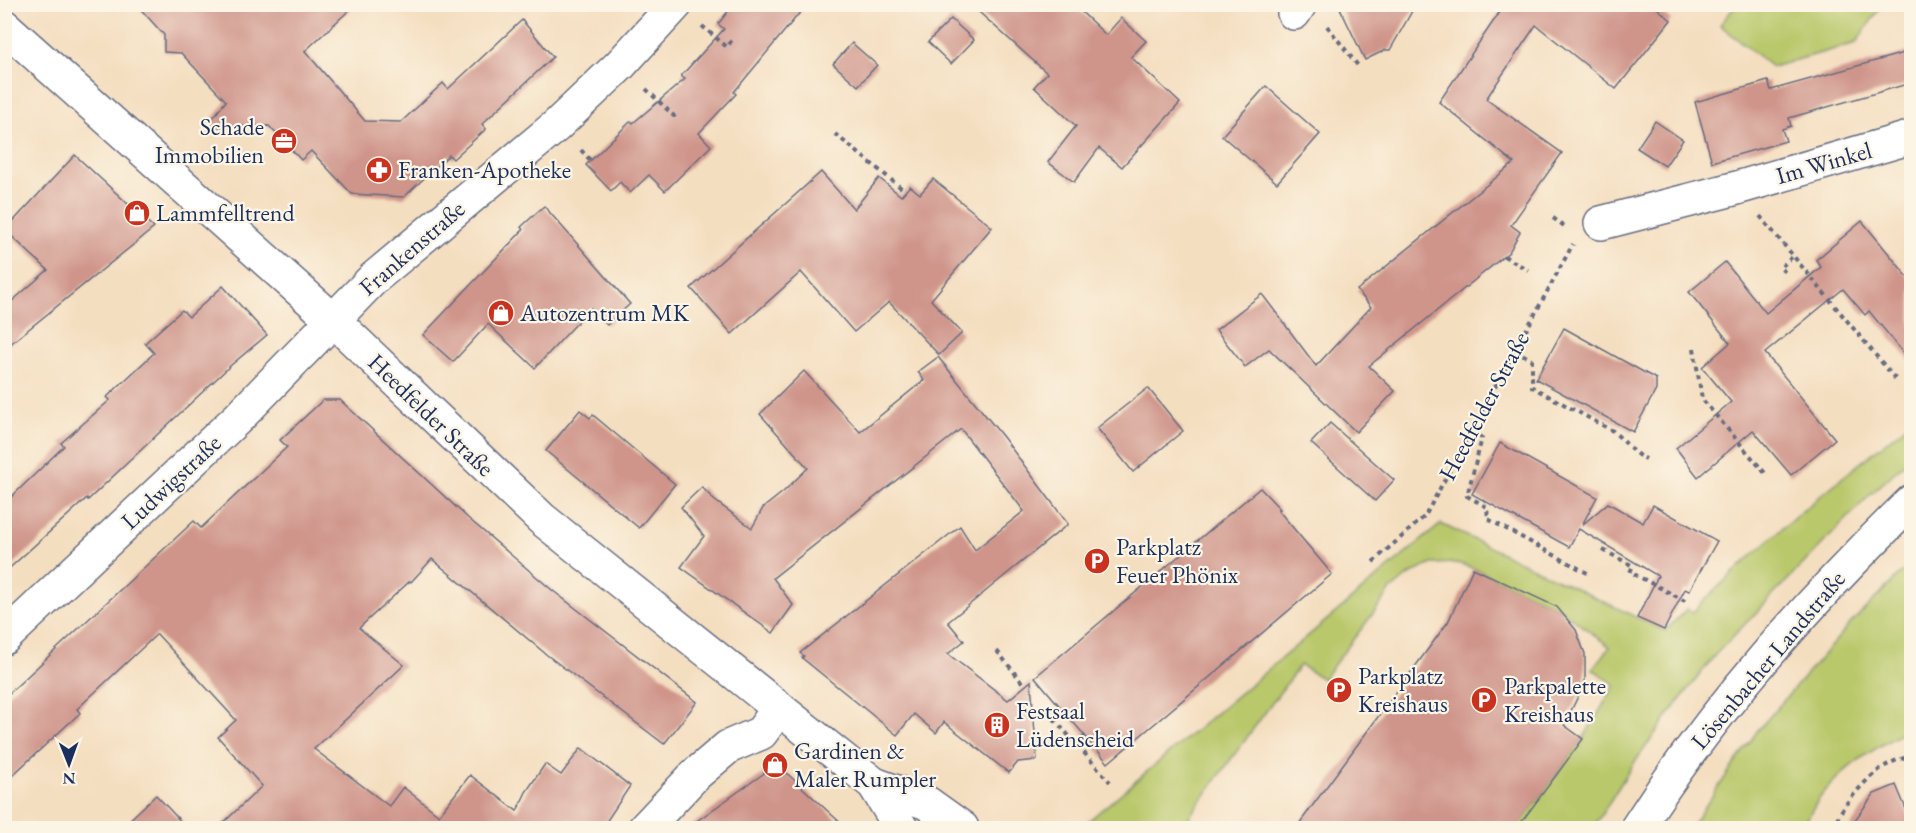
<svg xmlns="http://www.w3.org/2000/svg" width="1916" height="833" font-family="'EB Garamond',serif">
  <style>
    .green { fill: #b9c86b; stroke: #6a7c64; stroke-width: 1.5 }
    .building { fill: #cf948a }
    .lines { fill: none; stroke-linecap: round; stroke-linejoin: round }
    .street-casing { stroke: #676c80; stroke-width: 36 }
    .secondary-casing { stroke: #676c80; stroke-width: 36 }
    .path { stroke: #676c80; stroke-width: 4; stroke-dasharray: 4.5 4.5; stroke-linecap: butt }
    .street { stroke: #fff; stroke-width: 33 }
    .secondary { stroke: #fff; stroke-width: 33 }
    .labels { text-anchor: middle; stroke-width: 4.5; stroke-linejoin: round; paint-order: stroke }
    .poi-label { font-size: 24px; fill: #1b2f5e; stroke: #fcf5e5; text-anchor: start }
    .street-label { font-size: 24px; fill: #1b2f5e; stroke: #fcf5e5 }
  </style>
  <rect width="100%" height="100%" fill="#fcf5e5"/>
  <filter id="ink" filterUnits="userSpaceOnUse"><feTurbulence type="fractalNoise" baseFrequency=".0167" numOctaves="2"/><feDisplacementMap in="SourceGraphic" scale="12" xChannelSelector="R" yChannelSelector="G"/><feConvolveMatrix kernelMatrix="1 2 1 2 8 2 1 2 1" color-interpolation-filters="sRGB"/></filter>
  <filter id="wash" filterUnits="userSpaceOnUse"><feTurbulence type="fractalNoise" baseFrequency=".008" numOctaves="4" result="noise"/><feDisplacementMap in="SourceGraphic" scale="24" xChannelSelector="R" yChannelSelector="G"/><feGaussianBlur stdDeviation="1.35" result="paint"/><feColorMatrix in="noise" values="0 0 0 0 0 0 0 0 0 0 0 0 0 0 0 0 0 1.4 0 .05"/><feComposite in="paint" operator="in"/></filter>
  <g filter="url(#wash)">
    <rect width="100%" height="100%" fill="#f4dec0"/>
    <g class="green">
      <polygon points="1736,5 1736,4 1882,5 1856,43 1772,67 1720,25"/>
      <path d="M1911 422V457L1870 495 1715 655 1667 717 1632 766 1593 828H1517L1583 739 1615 685 1593 669 1610 647 1557 607 1473 568 1457 563 1432 564 1418 570 1405 578 1391 590 1323 679 1300 665 1188 818 1202 828H1189L1186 819 1151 828H1080L1441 524 1665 631 1687 609 1693 612C1761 543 1836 482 1911 422Z"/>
      <path d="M1911 563V728C1869 751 1820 780 1804 828H1690L1758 730 1850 624Z"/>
    </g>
    <g id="blocks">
      <g class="building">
        <polygon points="136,4 356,4 305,51 365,121 401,122 443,83 448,89 522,20 553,57 482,124 486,129 453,159 449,155 404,197 352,194 311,151 301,160 269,126 206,127 226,101 181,53 164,52 164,35"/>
        <polygon points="734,4 807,4 734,92 736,94 699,133 711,146 665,191 649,175 630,193 620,182 611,191 586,165 631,121 633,123 685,79 681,76 724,29 718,24"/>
        <polygon points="970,4 1073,4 1106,35 1121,18 1146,41 1131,57 1180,103 1122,167 1099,148 1074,182 1048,162 1076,126 1034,87 1047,73"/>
        <polygon points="1338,4 1416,4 1390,50 1385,50 1365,60"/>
        <polygon points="1505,4 1652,4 1671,20 1616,89 1536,25 1486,99 1562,153 1511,225 1520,232 1509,252 1369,366 1395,391 1356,432 1269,349 1245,367 1216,330 1262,294 1316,366 1371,307 1357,290 1514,163 1439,102"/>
        <polygon points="951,19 974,40 951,64 928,42"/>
        <polygon points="852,43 877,65 858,86 833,64"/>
        <polygon points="1911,51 1911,83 1789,118 1791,126 1782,129 1786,141 1712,162 1695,102 1768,81 1771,90"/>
        <polygon points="1266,86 1320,134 1277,183 1222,136"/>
        <polygon points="1655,121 1683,140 1665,166 1637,148"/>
        <polygon points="75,155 154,228 4,349 4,308 48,270 5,230"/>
        <polygon points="821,172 854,209 879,178 901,196 910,186 920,194 933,179 992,227 931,300 962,333 939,355 889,302 854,332 801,272 732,334 691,288"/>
        <polygon points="544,206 630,304 607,325 591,308 535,368 488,324 453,362 423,335 523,230 521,227"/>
        <polygon points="1862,221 1911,281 1911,362 1869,311 1865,315 1843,289 1765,353 1835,439 1791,475 1753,430 1698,477 1676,448 1731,402 1702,367 1730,343 1689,292 1725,262 1766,313 1821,267 1816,260"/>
        <polygon points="223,286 267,335 230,366 88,500 87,498 4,573 4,504 64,446 61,443 110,400 107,397 154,353 145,343 182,310 189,317"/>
        <polygon points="1564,328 1656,379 1656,390 1633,432 1536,379"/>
        <polygon points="938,357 1003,437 1068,524 948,622 964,641 948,654 1008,700 1031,681 1037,760 1018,762 1009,773 944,722 936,733 914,714 897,735 802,658 804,656 800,653 960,526 975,550 1024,511 961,429 773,578 793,605 773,633 681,567 704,536 681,507 702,487 714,500 752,528 763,508 783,492 808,468 760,414 804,371 860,432 924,380 918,372"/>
        <polygon points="1148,388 1183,431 1133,472 1097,428"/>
        <polygon points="323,400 340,400 469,519 552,590 697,702 664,744 547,655 432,559 411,582 410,581 359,628 404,665 314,749 389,806 403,787 439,815 470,775 517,811 526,792 545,764 561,775 581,748 630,786 602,828 218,828 262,786 218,737 236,720 157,634 77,709 80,713 4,783 4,698 194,521 201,528 287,447 280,440"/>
        <polygon points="580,410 590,418 593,415 675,484 639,528 546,451"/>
        <polygon points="1330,423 1394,480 1375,501 1311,443"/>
        <polygon points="1500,443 1597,497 1582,525 1608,503 1643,523 1653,505 1717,541 1689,591 1685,589 1664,630 1637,618 1658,576 1579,529 1569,547 1472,494"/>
        <polygon points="1260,488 1280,509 1278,510 1332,574 1108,763 1035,677"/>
        <polygon points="1473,568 1557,607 1576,630 1585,654 1585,682 1564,725 1583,739 1517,828 1296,828 1448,622"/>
        <polygon points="777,764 846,828 687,828 763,774"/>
        <polygon points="1896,785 1911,821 1911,828 1849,828 1874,794"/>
        <polygon points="156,795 187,828 121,828"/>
      </g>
    </g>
  </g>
  <g filter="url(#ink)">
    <use href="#blocks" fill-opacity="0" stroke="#676c80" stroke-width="1.5"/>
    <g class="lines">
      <defs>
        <g id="street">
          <polyline points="1294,13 1300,4"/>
          <polyline points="1601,223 1737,188 1912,137"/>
          <polyline points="4,638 239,417 374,278 556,126 620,65 676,4"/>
          <polyline points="645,828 695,775 728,747 761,733 779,708"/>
        </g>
        <g id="secondary">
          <polyline points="4,26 333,320 542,519 874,784 901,828"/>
          <polyline points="874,784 927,803 962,828"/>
          <path d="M1637 828C1714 708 1810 601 1912 501"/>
        </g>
      </defs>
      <use href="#street" class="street-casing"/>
      <use href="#secondary" class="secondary-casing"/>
      <g class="path">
        <polyline points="702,26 727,47 734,37"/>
        <polyline points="1327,26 1359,67"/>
        <polyline points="646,89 674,116 678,112"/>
        <polyline points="835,134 905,191"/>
        <polyline points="581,150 590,160"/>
        <polyline points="1760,216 1898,382"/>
        <polyline points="1553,218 1567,228"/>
        <polyline points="1504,256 1528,270"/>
        <polyline points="1785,272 1780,268 1792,257"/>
        <polyline points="1694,348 1702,399 1765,473"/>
        <polyline points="1515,350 1532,360 1532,387 1613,431 1638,455 1646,459"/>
        <polyline points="1471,432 1482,438 1467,496 1487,507 1488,519 1591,575"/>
        <polyline points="1603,550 1633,566 1630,572 1685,601"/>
        <polyline points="1373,562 1425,516 1573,244"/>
        <polyline points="997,651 1025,686"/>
        <polyline points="1054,719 1110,782"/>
        <polyline points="1076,744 1085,736"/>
        <path d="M1834 828C1836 811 1869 775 1885 766 1893 761 1903 758 1912 756"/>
      </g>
      <use href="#street" class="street"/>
      <use href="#secondary" class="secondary"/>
    </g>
  </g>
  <defs>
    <symbol id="office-disc" viewBox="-11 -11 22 22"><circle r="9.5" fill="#c8321e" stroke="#fcf5e5"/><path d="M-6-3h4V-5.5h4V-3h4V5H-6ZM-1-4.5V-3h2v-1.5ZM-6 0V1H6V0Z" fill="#fff"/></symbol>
    <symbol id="pharmacy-disc" viewBox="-11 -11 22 22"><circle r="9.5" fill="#c8321e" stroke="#fcf5e5"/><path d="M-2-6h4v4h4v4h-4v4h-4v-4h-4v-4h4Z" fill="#fff"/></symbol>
    <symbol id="shop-disc" viewBox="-11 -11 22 22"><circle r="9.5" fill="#c8321e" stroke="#fcf5e5"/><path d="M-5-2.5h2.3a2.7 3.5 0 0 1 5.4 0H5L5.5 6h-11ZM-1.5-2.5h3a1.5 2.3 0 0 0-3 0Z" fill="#fff"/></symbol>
    <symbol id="parking-disc" viewBox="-11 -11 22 22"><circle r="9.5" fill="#c8321e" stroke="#fcf5e5"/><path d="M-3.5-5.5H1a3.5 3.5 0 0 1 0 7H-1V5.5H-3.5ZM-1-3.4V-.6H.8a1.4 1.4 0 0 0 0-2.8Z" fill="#fff"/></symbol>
    <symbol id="building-disc" viewBox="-11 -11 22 22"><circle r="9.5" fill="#c8321e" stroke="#fcf5e5"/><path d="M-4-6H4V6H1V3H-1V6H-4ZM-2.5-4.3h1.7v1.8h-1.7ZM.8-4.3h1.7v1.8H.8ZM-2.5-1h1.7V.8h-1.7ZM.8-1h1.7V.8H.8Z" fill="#fff"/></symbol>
  </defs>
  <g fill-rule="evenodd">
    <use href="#office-disc" x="269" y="126" width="30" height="30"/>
    <use href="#pharmacy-disc" x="364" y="155" width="30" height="30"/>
    <use href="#shop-disc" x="122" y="198" width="30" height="30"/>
    <use href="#shop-disc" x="486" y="298" width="30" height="30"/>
    <use href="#parking-disc" x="1082" y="546" width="30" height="30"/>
    <use href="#parking-disc" x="1324" y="675" width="30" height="30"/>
    <use href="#parking-disc" x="1469" y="685" width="30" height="30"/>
    <use href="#building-disc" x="982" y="710" width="30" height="30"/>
    <use href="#shop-disc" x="760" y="750" width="30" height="30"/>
  </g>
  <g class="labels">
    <g class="poi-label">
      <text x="264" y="135" text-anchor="end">Schade<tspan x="264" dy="28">Immobilien</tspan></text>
      <text x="398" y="178">Franken-Apotheke</text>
      <text x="156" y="221">Lammfelltrend</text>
      <text x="520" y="321">Autozentrum MK</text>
      <text x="1116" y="555">Parkplatz<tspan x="1116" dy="28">Feuer Phönix</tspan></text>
      <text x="1358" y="684">Parkplatz<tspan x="1358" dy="28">Kreishaus</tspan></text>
      <text x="1504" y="694">Parkpalette<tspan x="1504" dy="28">Kreishaus</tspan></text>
      <text x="1016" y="719">Festsaal<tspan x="1016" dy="28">Lüdenscheid</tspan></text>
      <text x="794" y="759">Gardinen &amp;<tspan x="794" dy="28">Maler Rumpler</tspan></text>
    </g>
    <g class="street-label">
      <text transform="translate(1824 163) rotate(-16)" y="8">Im Winkel</text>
      <text transform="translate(412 248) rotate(-41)" y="8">Frankenstraße</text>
      <text transform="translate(1484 406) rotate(-62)" y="8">Heedfelder Straße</text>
      <text transform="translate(431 415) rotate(44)" y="8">Heedfelder Straße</text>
      <text transform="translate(171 482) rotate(-43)" y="8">Ludwigstraße</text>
      <text transform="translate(1768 660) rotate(-50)" y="8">Lösenbacher Landstraße</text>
    </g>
  </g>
  <rect width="1916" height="833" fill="none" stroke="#fcf5e5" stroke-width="24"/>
  <g transform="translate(69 764) rotate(179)" stroke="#fcf5e5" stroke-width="4.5" paint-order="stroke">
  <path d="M0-4.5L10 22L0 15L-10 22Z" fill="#1b2f5e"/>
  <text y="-9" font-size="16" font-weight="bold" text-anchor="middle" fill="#1b2f5e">N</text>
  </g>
</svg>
